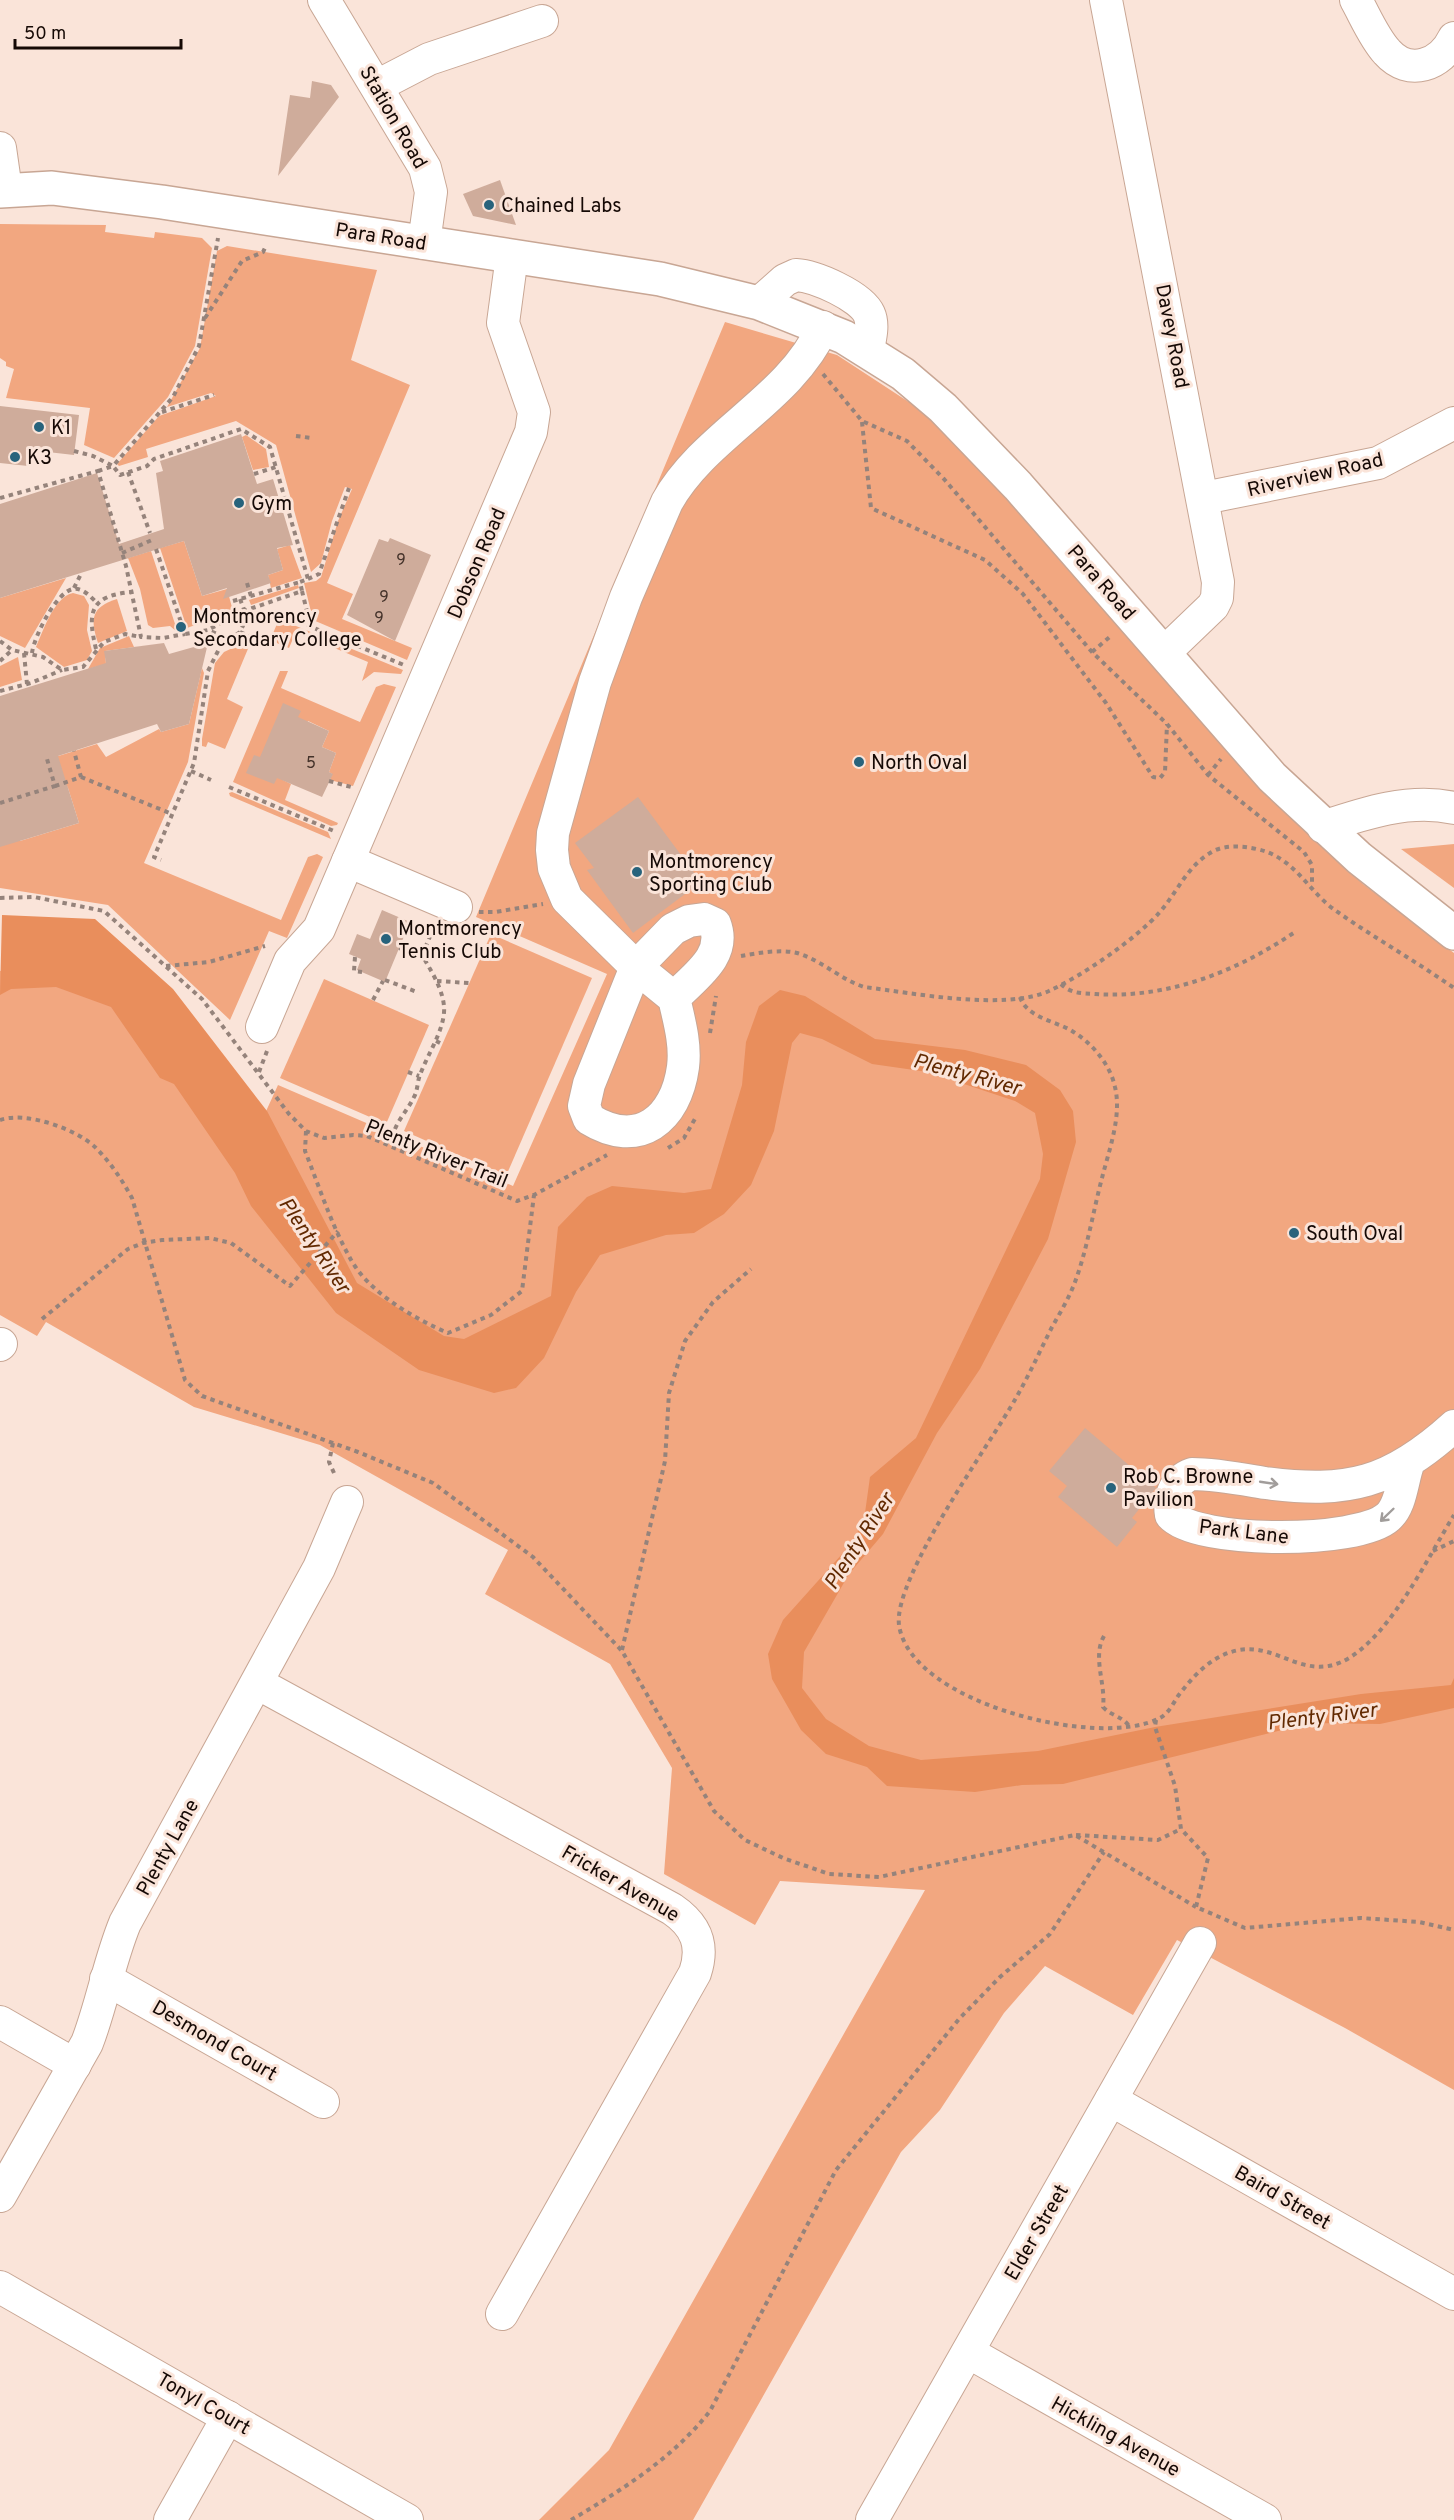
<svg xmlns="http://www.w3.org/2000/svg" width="1454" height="2520" font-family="Overpass,sans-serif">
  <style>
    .green { fill: #f2a780 }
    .water { fill: #e98e5c }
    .building { fill: #cfac9b }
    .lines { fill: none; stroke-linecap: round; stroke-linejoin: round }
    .minor-casing { stroke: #c8a694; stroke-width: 34 }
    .major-casing { stroke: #c8a694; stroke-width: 36 }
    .path { stroke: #95837b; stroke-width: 4; stroke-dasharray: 4.5 4.5; stroke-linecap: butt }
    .minor { stroke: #fff; stroke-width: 32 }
    .major { stroke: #fff; stroke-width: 33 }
    .oneway { stroke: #a19d9b }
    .poi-dot { fill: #28637c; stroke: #fae4d9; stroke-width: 2 }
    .labels { text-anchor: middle; stroke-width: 6; stroke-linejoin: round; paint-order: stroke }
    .number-label { font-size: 16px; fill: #44322a }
    .street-label { font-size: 20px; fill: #150905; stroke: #fae4d9 }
    .poi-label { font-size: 20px; fill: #150905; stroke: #fae4d9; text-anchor: start }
    .water-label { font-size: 21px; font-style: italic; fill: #622901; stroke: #fae4d9 }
  </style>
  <rect width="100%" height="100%" fill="#fae4d9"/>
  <g class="green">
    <polygon points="0,224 106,225 105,232 154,238 155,232 202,238 212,248 195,346 168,397 114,458 84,445 90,408 6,398 14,369 6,366 6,362 0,358"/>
    <polygon points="227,246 377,270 351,360 410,385 327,583 353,594 342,619 412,648 407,660 313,620 304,583 316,581 321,577 338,521 352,489 345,487 332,521 321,563 311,572 276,445 236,421 146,449 148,457 119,466 117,464 159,416 216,396 211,393 167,407 200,348 217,251"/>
    <polygon points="725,322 837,355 921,410 1011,500 1237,763 1363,884 1454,953 1454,2090 1345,2028 1177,1940 1133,2015 1045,1966 1004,2013 940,2110 901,2152 693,2520 539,2520 609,2450 925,1890 780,1881 755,1925 664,1874 672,1768 610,1664 485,1594 508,1550 320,1445 194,1407 46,1322 37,1336 0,1315 0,971 88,962 251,1144 278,1085 513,1186 607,974 476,917"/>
    <polygon points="246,435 266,449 269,467 253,470 242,437"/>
    <polygon points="184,541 202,596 227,589 233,611 187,628 160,548"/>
    <polygon points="290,545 302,578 271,588 268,575 283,570 277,549"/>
    <polygon points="151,551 177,630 176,631 170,626 153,628 148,625 140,589 128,558"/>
    <polygon points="66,578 25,648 0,636 0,598"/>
    <polygon points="298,585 299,588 251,605 249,600"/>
    <path d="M73 593 84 596 89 605 87 630 92 651 87 660 64 667 36 647C43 631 54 597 73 593Z"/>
    <path d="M117 599 127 631 98 643C90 619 91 607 117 599Z"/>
    <polygon points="279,619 403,670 401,674 374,672 362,681 368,662 296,632 289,648 272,641 269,643"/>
    <polygon points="129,636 134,647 164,643 105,651 106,664 88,669 100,648"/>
    <polygon points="241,644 250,644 227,699 243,707 225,749 208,742 206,747 202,746 202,739 215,663 224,652"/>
    <polygon points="18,657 22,680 0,687 0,666"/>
    <polygon points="202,668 204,673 188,762 144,863 281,920 308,857 317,854 323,857 287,938 269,931 230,1020 108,905 0,888 0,811 10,808 20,841 79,823 68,788 52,758 97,744 106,757 159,729 161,732 189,724"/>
    <polygon points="280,671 288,671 281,688 360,722 376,687 384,684 396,687 353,786 330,780 332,774 329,772 336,753 322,747 329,731 308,721 283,780 291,784 285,800 338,823 337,825 331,826 233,782"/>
    <polygon points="232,792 328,832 331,839 230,796 229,793"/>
    <polygon points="1454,844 1454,888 1401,849"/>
    <polygon points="491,934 592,978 506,1176 404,1131"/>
    <polygon points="324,979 429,1025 386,1124 280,1078"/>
  </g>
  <polygon class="water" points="2,915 95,919 173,989 267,1111 357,1283 444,1336 464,1339 551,1296 558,1227 587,1197 612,1186 684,1193 711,1189 742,1085 746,1042 759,1006 780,990 805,996 875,1039 965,1050 1026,1065 1060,1090 1073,1111 1076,1142 1048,1239 980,1369 937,1433 883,1534 849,1574 804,1652 802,1688 826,1719 869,1746 921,1760 1038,1751 1155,1727 1361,1694 1451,1685 1454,1678 1454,1708 1380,1724 1310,1723 1063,1784 1022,1785 975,1792 887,1786 867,1767 826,1754 801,1730 772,1679 768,1654 783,1620 851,1544 864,1520 870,1477 916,1438 1040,1179 1043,1154 1035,1113 1015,1101 928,1072 872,1064 822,1039 800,1033 792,1043 774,1131 751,1185 724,1214 694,1233 666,1235 600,1255 576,1292 544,1358 516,1388 494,1393 419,1370 336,1313 251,1206 235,1173 174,1084 160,1078 111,1007 56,987 11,989 0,995"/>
  <g class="building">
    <polygon points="312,81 331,85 339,97 278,176 290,95 310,98"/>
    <polygon points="500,180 516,225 473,216 463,194"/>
    <polygon points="0,406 79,415 74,455 30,450 28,466 0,463"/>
    <polygon points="241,434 257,484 273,479 293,545 277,548 283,570 268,575 271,583 223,599 227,588 202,596 184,541 0,598 0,504 97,473 119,544 164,529 156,473 163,471 160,461"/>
    <polygon points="390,538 431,555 395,641 347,615 379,539 388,542"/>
    <polygon points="164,643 169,654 208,643 189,724 161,732 157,724 58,756 79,823 0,847 0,696 106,663 104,651"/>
    <polygon points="283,703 301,711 298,717 329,731 322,747 336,753 329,772 333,774 322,797 277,778 274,784 246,773 254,755 260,757"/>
    <polygon points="638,797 701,882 633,933 587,870 594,868 575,843"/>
    <polygon points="382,910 410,922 385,982 357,970 361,959 349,954 357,934 370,939"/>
    <polygon points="1085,1428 1156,1488 1132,1518 1137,1522 1117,1547 1058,1497 1067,1486 1049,1471"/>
  </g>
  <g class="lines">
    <defs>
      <g id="minor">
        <polyline points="324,0 425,168 431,192 424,243"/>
        <polyline points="1106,0 1218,582 1217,598 1213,606 1164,653"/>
        <path d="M1356 0C1365 16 1374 38 1387 52 1409 77 1441 65 1454 38"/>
        <polyline points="377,86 429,59 542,21"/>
        <polyline points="0,148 6,190"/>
        <path d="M759 303 785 280 796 275C815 276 861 296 869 314 874 325 870 338 868 350"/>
        <polyline points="1204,498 1378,463 1454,423"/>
        <path d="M1323 827C1365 813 1410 798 1454 808"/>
        <polyline points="348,861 456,907"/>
        <path d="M674 998C679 1020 686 1044 683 1067 676 1119 639 1150 589 1119L584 1106 589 1084 636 967 673 929 689 921 704 919 715 924C727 956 695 976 674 998L636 967 567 899 554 868 552 850 553 833 595 682 626 597 667 502C705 434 790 400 823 327"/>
        <polyline points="262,1027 290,961 319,929 531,432 534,412 503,323 512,256"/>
        <polyline points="0,1345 1,1344"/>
        <path d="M1409 1462C1402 1479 1402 1505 1388 1517 1358 1544 1197 1544 1171 1515 1168 1497 1175 1480 1192 1474 1216 1474 1241 1479 1265 1483 1348 1494 1391 1483 1454 1426"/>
        <path d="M257 1683 672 1909C697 1926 704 1946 695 1973L502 2314"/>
        <polyline points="106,1979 323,2102"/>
        <polyline points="0,2022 75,2065"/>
        <polyline points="1111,2100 1454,2294"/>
        <path d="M0 2196 87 2043C102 2004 109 1962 125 1923L319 1568 347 1502"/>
        <polyline points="0,2287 407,2520"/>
        <polyline points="968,2352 1265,2520"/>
        <polyline points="170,2520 228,2417"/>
        <polyline points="872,2520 1200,1943"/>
      </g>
      <polyline id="major" points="0,191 52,188 162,202 660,279 759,303 844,337 903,374 943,408 1018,486 1272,777 1359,858 1454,933"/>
    </defs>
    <use href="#minor" class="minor-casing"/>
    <use href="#major" class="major-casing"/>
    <g class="path">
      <polyline points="205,318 242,261 263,252 266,246"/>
      <polyline points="823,374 862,421 907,441 944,479 1092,652 1167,724 1208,775 1304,852 1312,865 1312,885"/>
      <polyline points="162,412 214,395"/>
      <polyline points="862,422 871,508 985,560 1023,594 1106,703 1153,777 1160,778 1165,772 1167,724"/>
      <polyline points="296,436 312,438"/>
      <polyline points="74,451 93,456 113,466 173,397 199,346 218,238"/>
      <polyline points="98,471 113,466 120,475 147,466 154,459 241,429 270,447 308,579 300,582 302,591 241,612 208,630"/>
      <polyline points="128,472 150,533"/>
      <polyline points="254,474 276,467"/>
      <polyline points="0,498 98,471 126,566 141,637 163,638 185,634"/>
      <polyline points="156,549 185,634 208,630 222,636 221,645 208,671 194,763 154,857 161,860"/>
      <polyline points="122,553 152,540"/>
      <polyline points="308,579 319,574 349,488"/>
      <polyline points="247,583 251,596"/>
      <polyline points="74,588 82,572"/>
      <polyline points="302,591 310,624"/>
      <polyline points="240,599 247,617 287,617 404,665"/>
      <polyline points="233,601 300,582"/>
      <polyline points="240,632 269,645"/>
      <polyline points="0,641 12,650 43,657 62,670 83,667 104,642 125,634 141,637"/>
      <polyline points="222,645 240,632 247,617"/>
      <path d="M96 649C87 612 90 596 131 592"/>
      <polyline points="1092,652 1112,635"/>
      <polyline points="24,653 27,684"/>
      <path d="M32 653C34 637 56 592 73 589 82 587 91 597 97 603"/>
      <polyline points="0,661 12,650"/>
      <polyline points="0,691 31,683 62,670"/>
      <polyline points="191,771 211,780"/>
      <polyline points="1208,775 1221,759"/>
      <polyline points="81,777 172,814"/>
      <polyline points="329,781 351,787"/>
      <polyline points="55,786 81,777 74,751"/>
      <polyline points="229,787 334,831"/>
      <polyline points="0,803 55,786 47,759"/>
      <polyline points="0,898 34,897 104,911 202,999 289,1114 306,1131 324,1138 353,1135 367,1136 517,1201 534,1195 607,1155"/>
      <polyline points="479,912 495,912 543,904"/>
      <polyline points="399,948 422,955"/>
      <path d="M741 956C758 953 780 949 797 953 821 960 840 979 864 987 913 993 1004 1011 1049 991 1082 976 1136 939 1160 912 1177 892 1187 867 1210 853 1225 843 1250 846 1267 852 1296 863 1309 890 1332 908 1371 936 1414 960 1454 988"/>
      <polyline points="355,957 354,971 362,972"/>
      <polyline points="166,966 209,962 265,946"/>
      <polyline points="385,980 417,992"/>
      <polyline points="437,981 469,983"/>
      <path d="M1061 984C1071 994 1082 993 1095 994 1167 999 1236 972 1295 932"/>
      <path d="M1020 997C1027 1018 1056 1021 1072 1031 1092 1043 1110 1064 1115 1087 1122 1116 1109 1150 1102 1178 1093 1212 1087 1250 1075 1282 1069 1298 1060 1313 1052 1327 1040 1351 1029 1375 1016 1398 990 1444 893 1578 899 1625 910 1703 1099 1750 1160 1718 1168 1714 1173 1704 1178 1696 1194 1675 1212 1655 1239 1650 1279 1643 1306 1684 1349 1658 1392 1632 1427 1559 1454 1515"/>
      <polyline points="373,1000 383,981"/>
      <polyline points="710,1033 716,996"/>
      <polyline points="436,1041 442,1044"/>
      <polyline points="259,1072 267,1051"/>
      <polyline points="408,1072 419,1076"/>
      <path d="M0 1120C26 1111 77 1129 96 1148 111 1163 122 1180 132 1198L185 1380 202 1396 358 1452 433 1483 533 1557 622 1651 714 1811 745 1840 783 1858 829 1874 879 1877 1075 1835 1196 1907"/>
      <path d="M395 1129C400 1117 409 1108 414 1097 418 1090 417 1082 420 1075 427 1055 446 1028 444 1006 442 987 431 971 422 955L435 925"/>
      <path d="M306 1131 305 1151C319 1186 331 1224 350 1258 368 1292 413 1318 448 1333L491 1315 522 1291 534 1195"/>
      <polyline points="668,1148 684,1138 696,1117"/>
      <polyline points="42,1319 128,1249 143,1243 162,1240 210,1238 231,1243 290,1286 338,1231"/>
      <polyline points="333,1443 329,1462 334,1473"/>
      <polyline points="1433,1551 1454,1541"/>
      <path d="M1104 1636C1092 1657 1106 1684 1103 1707 1111 1716 1122 1716 1129 1726"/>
      <polyline points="622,1650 665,1461 669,1393 685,1341 713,1302 751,1269"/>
      <polyline points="1156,1720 1155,1727 1175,1786 1181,1829 1208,1858 1196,1907 1245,1928 1361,1918 1419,1922 1454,1930"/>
      <polyline points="1076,1835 1158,1840 1181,1829"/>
      <path d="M571 2520C622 2490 673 2458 710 2411L836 2170 959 2019 1000 1977 1050 1934 1104 1852"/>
    </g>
    <use href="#minor" class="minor"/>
    <use href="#major" class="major"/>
  </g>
  <defs><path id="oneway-shaft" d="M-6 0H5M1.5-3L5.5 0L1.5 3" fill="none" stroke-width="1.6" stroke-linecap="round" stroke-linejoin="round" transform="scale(1.5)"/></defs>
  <g class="oneway">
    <use href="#oneway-shaft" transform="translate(1269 1483) rotate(8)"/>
    <use href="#oneway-shaft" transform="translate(1387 1515) rotate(136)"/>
  </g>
  <g class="poi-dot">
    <circle cx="489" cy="205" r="6"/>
    <circle cx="39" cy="427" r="6"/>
    <circle cx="15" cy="457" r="6"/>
    <circle cx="239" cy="503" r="6"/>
    <circle cx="181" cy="627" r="6"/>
    <circle cx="859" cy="762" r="6"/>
    <circle cx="637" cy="872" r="6"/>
    <circle cx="386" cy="939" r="6"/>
    <circle cx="1294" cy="1233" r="6"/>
    <circle cx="1111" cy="1488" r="6"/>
  </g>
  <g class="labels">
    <g class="number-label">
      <text x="401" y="565">9</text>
      <text x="384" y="602">9</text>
      <text x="379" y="623">9</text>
      <text x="311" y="768">5</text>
    </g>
    <g class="street-label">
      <text transform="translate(394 117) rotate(60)" y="7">Station Road</text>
      <text transform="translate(381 236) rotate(9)" y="7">Para Road</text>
      <text transform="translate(1173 336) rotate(79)" y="7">Davey Road</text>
      <text transform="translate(1315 474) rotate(-13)" y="7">Riverview Road</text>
      <text transform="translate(476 563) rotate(-67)" y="7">Dobson Road</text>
      <text transform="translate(1102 582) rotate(49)" y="7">Para Road</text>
      <text transform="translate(437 1153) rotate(22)" y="7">Plenty River Trail</text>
      <text transform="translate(1244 1531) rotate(7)" y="7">Park Lane</text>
      <text transform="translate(167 1847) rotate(-61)" y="7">Plenty Lane</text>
      <text transform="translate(621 1883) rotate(30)" y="7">Fricker Avenue</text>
      <text transform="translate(215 2040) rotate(30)" y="7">Desmond Court</text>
      <text transform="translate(1283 2197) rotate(30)" y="7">Baird Street</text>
      <text transform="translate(1036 2232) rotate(-60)" y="7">Elder Street</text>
      <text transform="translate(204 2403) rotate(30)" y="7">Tonyl Court</text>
      <text transform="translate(1116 2436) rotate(29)" y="7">Hickling Avenue</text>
    </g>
    <g class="poi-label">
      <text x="501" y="212">Chained Labs</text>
      <text x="51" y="434">K1</text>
      <text x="27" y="464">K3</text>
      <text x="251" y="510">Gym</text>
      <text x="193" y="623">Montmorency<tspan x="193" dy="23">Secondary College</tspan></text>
      <text x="871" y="769">North Oval</text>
      <text x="649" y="868">Montmorency<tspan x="649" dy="23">Sporting Club</tspan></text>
      <text x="398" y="935">Montmorency<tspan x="398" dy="23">Tennis Club</tspan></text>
      <text x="1306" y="1240">South Oval</text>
      <text x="1123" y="1483">Rob C. Browne<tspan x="1123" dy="23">Pavilion</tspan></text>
    </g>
    <g class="water-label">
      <text transform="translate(967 1074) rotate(15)" y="7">Plenty River</text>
      <text transform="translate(315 1245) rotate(56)" y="7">Plenty River</text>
      <text transform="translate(859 1541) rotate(-57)" y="7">Plenty River</text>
      <text transform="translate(1322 1716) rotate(-7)" y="7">Plenty River</text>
    </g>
  </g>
  <path d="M15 39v9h166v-9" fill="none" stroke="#150905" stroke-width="3"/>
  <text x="24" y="39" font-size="18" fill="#150905" stroke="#fae4d9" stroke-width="4.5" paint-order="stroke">50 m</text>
</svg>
